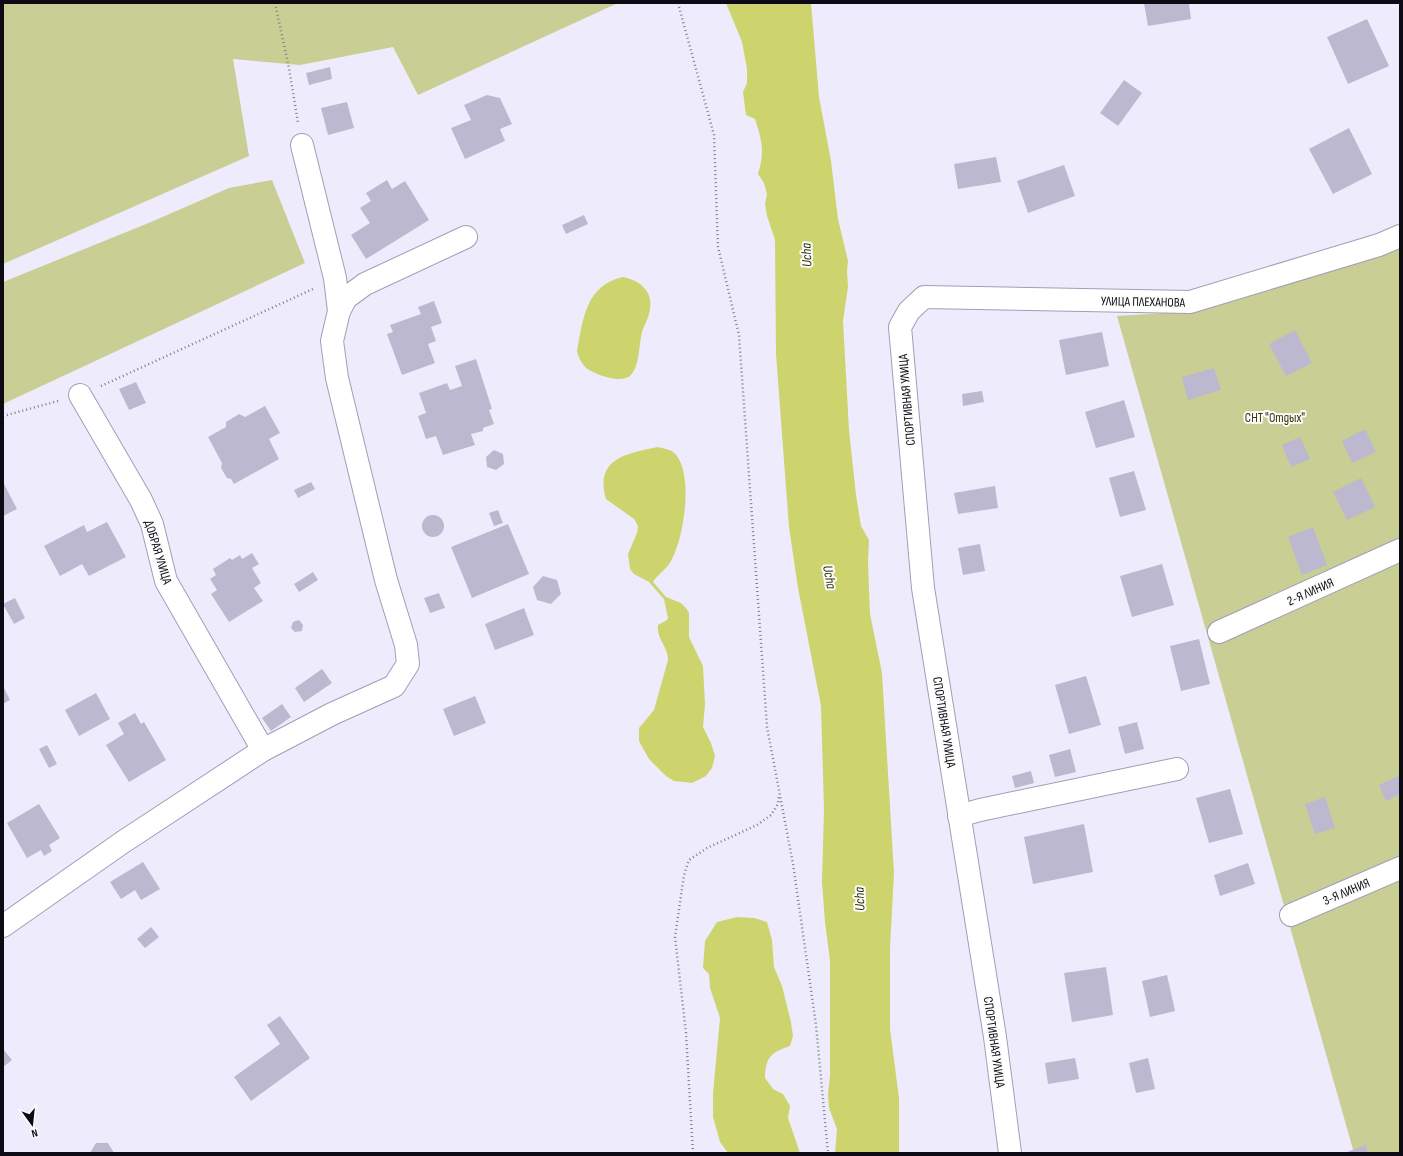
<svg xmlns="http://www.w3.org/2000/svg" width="1403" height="1156" font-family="'Sofia Sans Condensed',sans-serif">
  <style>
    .green { fill: #c9ce94 }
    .water { fill: #cdd46e }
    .building { fill: #bcb8d0 }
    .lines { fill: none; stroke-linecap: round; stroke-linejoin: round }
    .minor-casing { stroke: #a19eb5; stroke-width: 24 }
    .path { stroke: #807e8a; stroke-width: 2.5; stroke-dasharray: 1 3; stroke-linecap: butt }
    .minor { stroke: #fff; stroke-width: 22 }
    .labels { text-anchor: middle; stroke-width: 4; stroke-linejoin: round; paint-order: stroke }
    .street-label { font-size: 13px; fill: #0c0b13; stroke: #fcfcfc }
    .park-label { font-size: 13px; fill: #303205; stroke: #fcfcfc }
    .water-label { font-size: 14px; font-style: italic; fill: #2d2f03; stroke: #fcfcfc }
  </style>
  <rect width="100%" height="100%" fill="#eeecfc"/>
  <g class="green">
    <polygon points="3,3 618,3 418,95 393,47 300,65 233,59 249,156 3,264"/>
    <polygon points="272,180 305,263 3,404 3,282 151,222 229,188"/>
    <polygon points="1400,249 1400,1153 1354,1153 1117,316 1196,311"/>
  </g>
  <g class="water">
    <path d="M726 3H811L819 97 831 161 838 219 848 261 847 271 848 287 843 321 849 430 856 495 861 526 869 540 868 561 870 614 882 673 894 873 890 948V1029L899 1098V1153H835L837 1129 829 1108 828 1094 830 1076V961L825 922 822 882 824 809 821 706 798 588 789 527 776 354 775 240 767 216 765 204 767 194 764 183 758 174C765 151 762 141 755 119L746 115 743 92 747 83V69L742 42Z"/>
    <path d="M623 277C642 281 655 293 649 314 647 322 642 328 641 337 639 348 639 366 631 375 622 385 593 374 585 367 581 362 578 357 577 351 583 319 586 285 623 277Z"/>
    <path d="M658 447C665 449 672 449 677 456 693 478 684 538 671 561 666 570 656 576 653 582L666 597 681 603 686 608 689 613V637L703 666 705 704 703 727 711 743 715 756 712 768 706 776 692 783 674 781 666 776 649 759 639 741V728L654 710 668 660C668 646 656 639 658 625L667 620 668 618 664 599 649 582 634 574 630 569 628 554 637 533 638 526 634 519 606 499C594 459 627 453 658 447Z"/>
    <path d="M737 917 754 918 767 922 772 940 774 967 782 986 791 1022 793 1036 790 1046C770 1053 766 1057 765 1078L773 1089 783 1094 790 1106 788 1118 800 1153H728L720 1142 713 1117V1093L720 1018 710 988 709 974 703 968 705 941 717 922Z"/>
  </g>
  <g class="building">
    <polygon points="1144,3 1189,3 1191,19 1148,26"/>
    <polygon points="1367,19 1389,66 1348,84 1327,37"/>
    <polygon points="330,67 332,79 309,85 306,73"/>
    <polygon points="1124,80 1142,93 1118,126 1100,113"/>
    <polygon points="487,95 500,98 512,124 500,129 505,141 465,159 451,128 471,120 464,105"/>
    <polygon points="347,102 354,128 328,135 321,108"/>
    <polygon points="1349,128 1372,174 1333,194 1309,149"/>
    <polygon points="996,157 1001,182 958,189 954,164"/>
    <polygon points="1064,165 1075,196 1028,213 1017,181"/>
    <polygon points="387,180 392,189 405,181 429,220 366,259 351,235 370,223 360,208 371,201 366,193"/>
    <polygon points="584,215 588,224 566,234 562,225"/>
    <polygon points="434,301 442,323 431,327 436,341 428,344 435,363 402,375 387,334 393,332 390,325 421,314 418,307"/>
    <polygon points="1295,330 1312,363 1286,376 1269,344"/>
    <polygon points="1102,332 1109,366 1066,375 1059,340"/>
    <polygon points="476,359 492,409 489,410 494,424 483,428 483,431 471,434 475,445 443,455 436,436 426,439 418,416 426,413 419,393 447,383 450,390 462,386 455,366"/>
    <polygon points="1214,368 1221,390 1188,400 1182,377"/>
    <polygon points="136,382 146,403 129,410 119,389"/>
    <polygon points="982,391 984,402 963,406 962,394"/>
    <polygon points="1124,400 1135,437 1096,448 1085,412"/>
    <polygon points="265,406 280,433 269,439 279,459 234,484 231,479 227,478 221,468 222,463 208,437 226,427 226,422 239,414 245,417"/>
    <polygon points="1365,429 1376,452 1352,463 1342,441"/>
    <polygon points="1300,437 1310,459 1291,467 1282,445"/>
    <polygon points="494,450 503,454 504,464 496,470 487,467 486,457"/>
    <polygon points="1134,471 1146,510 1120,517 1109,478"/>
    <polygon points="1361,478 1375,507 1347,520 1333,492"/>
    <polygon points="3,482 17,509 3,516"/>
    <polygon points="311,482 315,489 298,498 294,490"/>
    <polygon points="995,486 998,508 958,514 954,493"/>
    <polygon points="498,510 503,523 494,526 489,513"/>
    <circle cx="433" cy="526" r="11"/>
    <polygon points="107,522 126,557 89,576 82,564 60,576 44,546 84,525 87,532"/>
    <polygon points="508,524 529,574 472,598 451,547"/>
    <polygon points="1313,527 1327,565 1302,575 1288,537"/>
    <polygon points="980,544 985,571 963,575 958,548"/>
    <polygon points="252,553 259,564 252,568 261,583 254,588 263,601 229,622 211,594 217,590 210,579 216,575 213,569 230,558 232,560 240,555 242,559"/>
    <polygon points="1162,564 1174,605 1132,617 1120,576"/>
    <polygon points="313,572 318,580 299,592 294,584"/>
    <polygon points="543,576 557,580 561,594 551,604 537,600 533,587"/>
    <polygon points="439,593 445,608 430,613 424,598"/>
    <polygon points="15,598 25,618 14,624 3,604"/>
    <polygon points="524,608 534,635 495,650 485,624"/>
    <polygon points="299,620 303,625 302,631 295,632 291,628 293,622"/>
    <polygon points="1199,639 1210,684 1181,691 1170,646"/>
    <polygon points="322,669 332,683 304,702 295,688"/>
    <polygon points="1086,676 1101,725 1069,734 1055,685"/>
    <polygon points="3,686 10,700 3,704"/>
    <polygon points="96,693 110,719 79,736 65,710"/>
    <polygon points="475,696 486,723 454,736 443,709"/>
    <polygon points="282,704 291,717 271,731 262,718"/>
    <polygon points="135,713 141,724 144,722 166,760 129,782 106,745 124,734 118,723"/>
    <polygon points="1137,722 1144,749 1125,754 1118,727"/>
    <polygon points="47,745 57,764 49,768 39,749"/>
    <polygon points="1070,749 1076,772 1055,777 1049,755"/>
    <polygon points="1031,771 1034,783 1015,788 1012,776"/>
    <polygon points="1400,775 1400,794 1386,801 1379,785"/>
    <polygon points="1230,789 1243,834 1209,843 1196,798"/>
    <polygon points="1325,797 1335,828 1315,834 1305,804"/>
    <polygon points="39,804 60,838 49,845 52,851 44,856 41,850 27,858 7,823"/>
    <polygon points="1084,824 1093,872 1033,884 1024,837"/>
    <polygon points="143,862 160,889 141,900 135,890 121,899 110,882"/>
    <polygon points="1248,863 1255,884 1220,896 1214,875"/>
    <polygon points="151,927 159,937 145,948 137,939"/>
    <polygon points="1106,967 1113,1015 1072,1022 1064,973"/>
    <polygon points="1167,975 1175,1011 1150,1017 1142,981"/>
    <polygon points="280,1016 310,1058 251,1101 234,1077 280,1044 267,1025"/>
    <polygon points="3,1049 12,1060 3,1067"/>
    <polygon points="1075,1058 1079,1079 1048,1084 1045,1063"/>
    <polygon points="1148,1058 1155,1089 1136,1093 1129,1063"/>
    <polygon points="96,1143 108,1143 114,1153 90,1153"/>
    <polygon points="1366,1145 1368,1153 1344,1153"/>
  </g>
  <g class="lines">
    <defs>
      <g id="minor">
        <polyline points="302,145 335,278 339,311"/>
        <polyline points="80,395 141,500 152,524 166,581 263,750"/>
        <polyline points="1219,632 1400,550"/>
        <polyline points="959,816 980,810 1177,769"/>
        <polyline points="1291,915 1400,868"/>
        <polyline points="3,926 123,842 263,750 332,714 394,686 408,664 406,645 386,580 337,378 332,341 339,311 346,298 365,284 466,237"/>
        <polyline points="1010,1153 995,1037 923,588 900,327 909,311 924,297 1190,302 1379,245 1400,236"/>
      </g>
    </defs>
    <use href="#minor" class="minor-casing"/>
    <g class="path">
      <polyline points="275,3 289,68 298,123"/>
      <polyline points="678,3 714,135 718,247 739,335 767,727 793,864 816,1025 828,1153"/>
      <polyline points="101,386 313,289"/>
      <polyline points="3,416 58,401"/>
      <polyline points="693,1153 686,1033 675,937 684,875 689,860 707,848 757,825 771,815 778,804 779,795"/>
    </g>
    <use href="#minor" class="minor"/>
  </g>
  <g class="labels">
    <g class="street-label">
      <text transform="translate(1143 301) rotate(1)" y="5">УЛИЦА ПЛЕХАНОВА</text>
      <text transform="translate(906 400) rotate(-95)" y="5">СПОРТИВНАЯ УЛИЦА</text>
      <text transform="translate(159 552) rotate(73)" y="5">ДОБРАЯ УЛИЦА</text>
      <text transform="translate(1310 591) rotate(-24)" y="5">2-Я ЛИНИЯ</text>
      <text transform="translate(945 722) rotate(81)" y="5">СПОРТИВНАЯ УЛИЦА</text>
      <text transform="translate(1346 891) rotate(-23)" y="5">3-Я ЛИНИЯ</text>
      <text transform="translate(995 1042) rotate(82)" y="5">СПОРТИВНАЯ УЛИЦА</text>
    </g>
    <g class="park-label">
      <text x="1275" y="422">СНТ "Отдых"</text>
    </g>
    <g class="water-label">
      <text transform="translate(806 255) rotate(-92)" y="5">Ucha</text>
      <text transform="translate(830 577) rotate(80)" y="5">Ucha</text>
      <text transform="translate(859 899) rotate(-92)" y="5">Ucha</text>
    </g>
  </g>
  <rect width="1403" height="1156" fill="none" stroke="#0c0b13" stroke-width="8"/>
  <g transform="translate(32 1124) rotate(165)" stroke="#fcfcfc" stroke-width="3" paint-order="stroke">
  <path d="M0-3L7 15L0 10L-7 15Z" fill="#0c0b13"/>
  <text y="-6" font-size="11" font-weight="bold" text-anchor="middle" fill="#0c0b13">N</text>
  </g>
</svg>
